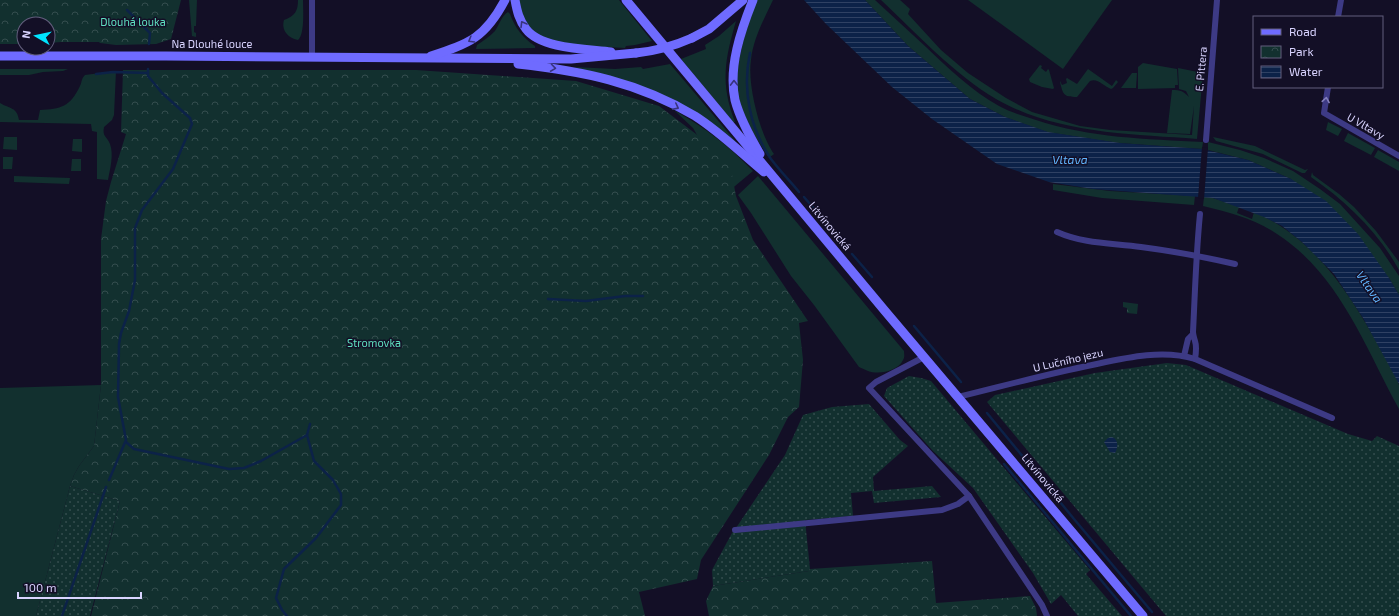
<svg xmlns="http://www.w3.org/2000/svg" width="1399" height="616" font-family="'Exo 2',sans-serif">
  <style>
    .grass { fill: #12302f }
    .park { fill: url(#park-crowns) }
    .garden { fill: url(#garden-dots) }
    .water { fill: url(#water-rules) }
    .pier { fill: #130f26 }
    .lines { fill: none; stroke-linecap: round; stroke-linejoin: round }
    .stream { stroke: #0c2248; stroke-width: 2.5 }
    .minor { stroke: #3d3a85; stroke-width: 6 }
    .secondary { stroke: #6f6bff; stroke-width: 9 }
    .secondary-bridge { stroke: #6f6bff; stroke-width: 9 }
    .oneway { stroke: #38347d }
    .oneway2 { stroke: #837fbc }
    .labels { text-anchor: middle; stroke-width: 3; stroke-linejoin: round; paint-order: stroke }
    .park-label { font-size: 11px; fill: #5fe0c0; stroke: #130f26 }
    .street-label { font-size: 11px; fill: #d9d4ff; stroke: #130f26 }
    .water-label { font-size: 12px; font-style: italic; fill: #62b6ff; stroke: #130f26 }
  </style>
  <defs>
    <pattern id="park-crowns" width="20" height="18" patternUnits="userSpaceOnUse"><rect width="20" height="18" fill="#12302f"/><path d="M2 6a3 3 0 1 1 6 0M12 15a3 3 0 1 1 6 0" fill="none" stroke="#344d4e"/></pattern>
    <pattern id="garden-dots" width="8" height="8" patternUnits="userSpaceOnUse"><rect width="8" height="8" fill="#12302f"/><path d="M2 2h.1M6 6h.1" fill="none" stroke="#344d4e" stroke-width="1.8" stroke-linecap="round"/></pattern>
    <pattern id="water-rules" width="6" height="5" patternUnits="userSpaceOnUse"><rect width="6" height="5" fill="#0c2248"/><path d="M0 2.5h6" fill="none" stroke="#2f4163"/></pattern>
  </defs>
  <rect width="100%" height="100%" fill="#130f26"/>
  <g class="grass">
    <polygon points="189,0 197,0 196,26 194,26 194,32 196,33 196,37 192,36"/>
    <path d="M298 0H303C303 10 305 34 298 40 288 38 281 30 284 20 295 16 298 11 298 0Z"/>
    <path d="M518 0H619L652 41 635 45 626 46 625 48C604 47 554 46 537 34 526 26 521 13 518 0Z"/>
    <path d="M757 0H773C764 19 753 39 751 60 747 84 760 135 774 154L769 158C752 132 736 106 736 74 737 68 739 61 740 56 744 36 750 19 757 0Z"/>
    <path d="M865 0H875C892 16 909 31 926 47 948 68 972 91 999 106 1010 112 1023 116 1036 120 1090 138 1146 139 1203 142L1202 149 1120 143 1098 140 1047 132 1005 117 970 99 908 46Z"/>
    <path d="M881 0H900L910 9 908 14 941 50 968 73 1006 98 1032 112 1080 126 1110 130 1192 135 1194 106 1190 134 1167 133 1172 90C1181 90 1183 91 1189 97L1186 91 1179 89 1178 68 1203 73 1197 139C1130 134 1057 134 996 99 955 75 916 33 881 0Z"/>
    <polygon points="968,0 1112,0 1063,69"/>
    <path d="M508 12 510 14C515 28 523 38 535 46V48L476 49 477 45C483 41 489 37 495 31 499 25 502 15 508 12Z"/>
    <path d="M736 21C725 59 720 83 735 122H733L681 59 706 49 705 45 719 36Z"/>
    <polygon points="1143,63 1177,69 1178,85 1175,85 1175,88 1138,89 1138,67"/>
    <polygon points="670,64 737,143 725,133 604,75 574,67 615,69 641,67 643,69"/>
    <polygon points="1040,65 1042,66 1041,68 1046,72 1048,69 1049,70 1054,88 1053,89 1042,87 1030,82 1029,79"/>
    <polygon points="0,69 68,69 63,71 43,72 29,75 0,75"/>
    <path d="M1088 69 1112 86 1116 80 1118 82 1113 88 1111 89C1103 86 1098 78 1090 81L1077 97C1063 97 1063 94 1060 82V81L1062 85 1067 83 1066 79 1067 78 1077 84Z"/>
    <path d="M116 71 114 115 112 120 104 127C102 137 107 136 110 144 114 155 110 169 108 180L97 179V132L92 131 91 124 0 122V103C10 109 17 107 19 120H38L40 110C61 109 70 107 80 86 82 82 81 79 85 75Z"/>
    <polygon points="1132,73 1137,73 1136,88 1121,88"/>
    <path d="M674 110C705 128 728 145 753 171L729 191 693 128Z"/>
    <polygon points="1328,122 1342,129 1338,136 1326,130"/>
    <polygon points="1348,133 1375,148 1371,155 1344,141"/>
    <polygon points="4,137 17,137 17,150 3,149"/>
    <polygon points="1213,137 1255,146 1305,170 1308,169 1305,173 1302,173 1263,154 1216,141"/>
    <polygon points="73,139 82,139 82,152 72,151"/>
    <polygon points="1208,142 1240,150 1264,158 1293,171 1320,189 1340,204 1380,248 1399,276 1399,295 1389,278 1291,179 1248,160 1208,150"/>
    <polygon points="1378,150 1399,162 1399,171 1374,157"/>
    <polygon points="3,157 13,157 12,169 3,169"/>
    <polygon points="72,159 81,159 81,171 71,171"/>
    <path d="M1312 172 1313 175 1339 194 1354 207 1376 231 1399 262V270C1379 233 1346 201 1311 177Z"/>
    <polygon points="14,176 70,178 69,184 14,182"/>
    <path d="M758 176 904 351C904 354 905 357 903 360 898 371 879 375 868 371 865 370 862 368 859 367L814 305 791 276 751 213 738 195Z"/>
    <polygon points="1053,184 1110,191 1195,196 1194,205 1102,198 1053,190"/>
    <path d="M1204 197 1213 198 1239 207 1237 213 1252 219 1254 212C1314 237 1351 295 1381 350 1385 358 1398 377 1399 385 1399 392 1399 401 1399 409 1365 347 1339 274 1277 234 1255 219 1229 212 1203 206Z"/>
    <polygon points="101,385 94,446 79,466 74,475 70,486 36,616 0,616 0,388"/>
  </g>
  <g class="park">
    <polygon points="0,0 181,0 171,39 156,44 116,45 100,43 99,42 61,42 48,43 48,24 24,24 24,44 0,44"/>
    <polygon points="123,70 416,70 576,81 659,106 729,159 736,196 753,240 808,321 799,323 803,360 799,407 788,417 769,455 701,560 697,579 639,592 645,616 91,616 120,501 70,486 74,475 79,466 94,446 101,385 101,239 106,201 111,182 126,134 121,132"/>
    <polygon points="1123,302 1138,304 1137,314 1127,313 1127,308 1123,307"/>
    <polygon points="932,561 936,603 1030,596 1036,608 1037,616 709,616 706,601 713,586 809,571 810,569"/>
  </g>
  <g class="garden">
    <polygon points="1167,363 1186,365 1348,434 1372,441 1377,436 1399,446 1399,616 1166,616 987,402 995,395 1095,373"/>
    <polygon points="909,376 921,378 931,381 1090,570 1086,574 1122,616 1078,616 1061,595 1051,604 1033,573 973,488 933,451 884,396 887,388"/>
    <polygon points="869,404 900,440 908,446 873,477 874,491 932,486 941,497 874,503 872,491 851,493 853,516 805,520 810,569 809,571 713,586 712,570 732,533 738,525 785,455 803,415 832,407"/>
    <polygon points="70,486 120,501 90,616 36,616"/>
  </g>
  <g class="water">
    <polygon points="804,0 865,0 908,46 970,99 1005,117 1048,132 1120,143 1202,149 1248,160 1291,179 1326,201 1358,234 1389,278 1399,295 1399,384 1363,318 1334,274 1302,242 1282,226 1264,217 1213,198 1093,189 1049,182 997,164 932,119 892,87 826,24"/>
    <path d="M1112 437C1119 440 1118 448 1115 453L1110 452 1104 442 1108 438Z"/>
  </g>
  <polygon class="pier" points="1202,147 1208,148 1204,199 1198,198"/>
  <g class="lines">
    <g class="stream">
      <polyline points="127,10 150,33 149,44"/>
      <path d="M750 53C742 89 750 129 771 159 780 171 790 181 799 192"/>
      <polyline points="96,74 113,72 148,73"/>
      <polyline points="804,197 841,240"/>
      <polyline points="852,254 872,277"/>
      <polyline points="548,299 586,301 625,296 643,296"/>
      <polyline points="914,326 961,382"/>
      <polyline points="987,413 1074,519 1152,612"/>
      <polyline points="307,435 310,424"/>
      <polyline points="126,442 134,449 229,469 244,468 261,461 307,435 314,461 333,480 341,494 341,505 316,538 284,569 276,598 282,610 287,616"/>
      <polyline points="1004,464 1131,616"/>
      <polyline points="109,480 126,440 118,397 119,344 121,333 129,311 135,280 135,228 142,210 173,169 192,124 190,118 162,93 148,76 148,69"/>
      <polyline points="62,616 106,487"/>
    </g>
    <g class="minor">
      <polyline points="312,0 312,57"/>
      <polyline points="1338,17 1341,0"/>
      <polyline points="1328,87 1324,113 1399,156"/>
      <polyline points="1206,140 1217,0"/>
      <path d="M1057 232C1084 244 1112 243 1141 247 1172 251 1204 257 1235 264"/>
      <polyline points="1184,356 1188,339 1193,334"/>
      <polyline points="924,357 876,382 869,388 969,496 1042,605 1047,616"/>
      <path d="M1195 359C1196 353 1197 347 1195 341 1194 337 1193 335 1193 332 1195 293 1196 254 1200 214"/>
      <path d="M958 397C1003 386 1047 374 1092 365 1125 358 1162 349 1195 359L1332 418"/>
      <polyline points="735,530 942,510 958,504 969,496"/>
    </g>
    <g class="secondary">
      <path d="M515 0C517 11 519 20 526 29 541 49 587 49 611 52"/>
      <polyline points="626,0 885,311 1143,616"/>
      <path d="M753 0C741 30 728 67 735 100 740 119 750 137 760 154"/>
      <polyline points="692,38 709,29 743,0"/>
      <polyline points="0,56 166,56 571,59 636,53"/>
      <path d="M431 56C470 43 485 38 505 0"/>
      <path d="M518 64C582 71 638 82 695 116 720 132 741 153 764 172"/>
    </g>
    <path class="secondary-bridge" d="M636 53C656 51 674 46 692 38"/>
  </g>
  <defs><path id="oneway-chevron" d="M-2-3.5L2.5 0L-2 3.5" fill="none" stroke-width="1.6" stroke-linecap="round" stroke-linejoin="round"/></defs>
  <g class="oneway">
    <use href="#oneway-chevron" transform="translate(523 24) rotate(-121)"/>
    <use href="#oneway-chevron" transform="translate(471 40) rotate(149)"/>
    <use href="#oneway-chevron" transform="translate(553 68) rotate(8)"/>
    <use href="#oneway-chevron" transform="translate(734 83) rotate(-91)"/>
    <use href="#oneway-chevron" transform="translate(676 107) rotate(27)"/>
  </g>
  <use class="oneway2" href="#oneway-chevron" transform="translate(1326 100) rotate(-81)"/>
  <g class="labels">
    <g class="park-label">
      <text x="133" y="26">Dlouhá louka</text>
      <text x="374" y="347">Stromovka</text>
    </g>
    <g class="street-label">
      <text x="212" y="48">Na Dlouhé louce</text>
      <text transform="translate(1201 69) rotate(-85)" y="4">E. Pittera</text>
      <text transform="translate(1366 126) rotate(30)" y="4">U Vltavy</text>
      <text transform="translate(830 226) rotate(50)" y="4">Litvínovická</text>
      <text transform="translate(1068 360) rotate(-13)" y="4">U Lučního jezu</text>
      <text transform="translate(1043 478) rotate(50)" y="4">Litvínovická</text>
    </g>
    <g class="water-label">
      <text x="1070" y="164">Vltava</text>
      <text transform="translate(1369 287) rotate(55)" y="4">Vltava</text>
    </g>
  </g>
  <rect x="1253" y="16" width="130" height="72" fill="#130f26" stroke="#625e7d"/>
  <rect x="1261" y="29" width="20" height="6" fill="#6f6bff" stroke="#625e7d"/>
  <text x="1289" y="36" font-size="12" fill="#d9d4ff">Road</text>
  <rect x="1261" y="46" width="20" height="12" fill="url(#park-crowns)" stroke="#625e7d"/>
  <text x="1289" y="56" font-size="12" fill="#d9d4ff">Park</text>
  <rect x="1261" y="66" width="20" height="12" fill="url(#water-rules)" stroke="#625e7d"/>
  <text x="1289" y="76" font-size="12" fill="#d9d4ff">Water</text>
  <g transform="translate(36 36) rotate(279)"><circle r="19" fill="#130f26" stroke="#625e7d"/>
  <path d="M0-3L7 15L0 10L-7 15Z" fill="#00e5ff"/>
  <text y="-6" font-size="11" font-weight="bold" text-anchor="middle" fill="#d9d4ff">N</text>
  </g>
  <path d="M18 592v6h123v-6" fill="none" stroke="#d9d4ff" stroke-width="2"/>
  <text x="24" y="592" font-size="12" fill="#d9d4ff" stroke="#130f26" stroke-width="3" paint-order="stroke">100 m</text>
</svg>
